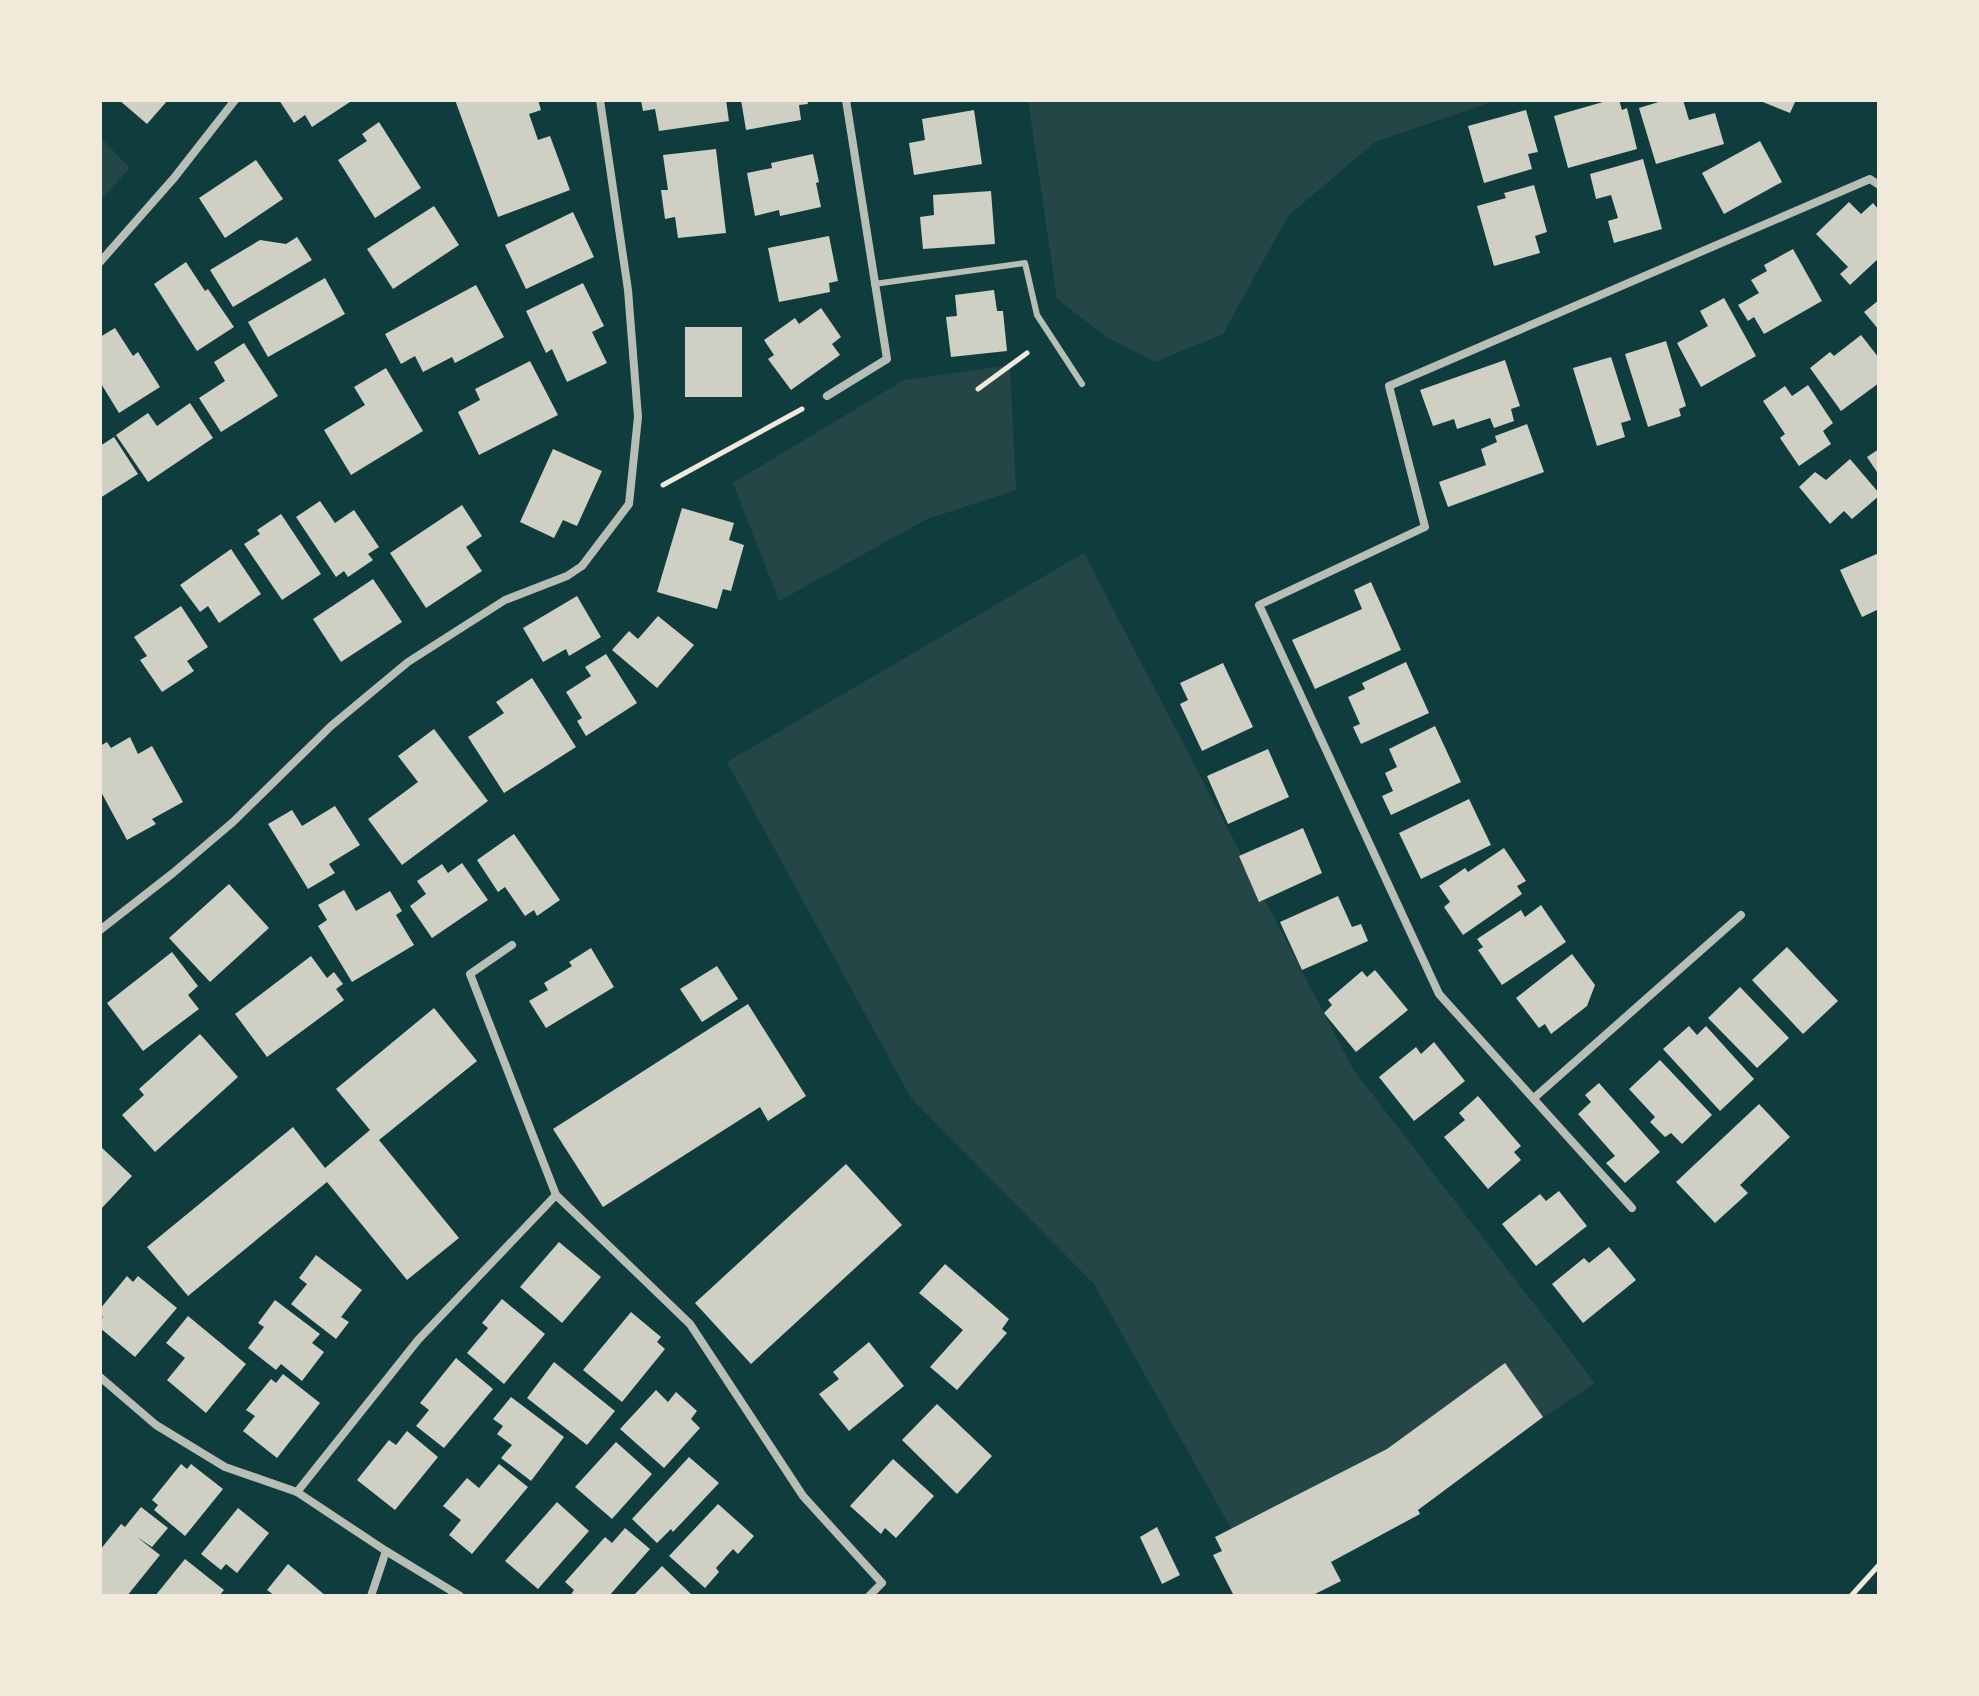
<svg xmlns="http://www.w3.org/2000/svg" width="1979" height="1696" font-family="'Times New Roman',serif">
  <style>
    .green { fill: #244646 }
    .building { fill: #cfcfc3 }
    .lines { fill: none; stroke-linecap: round; stroke-linejoin: round }
    .path { stroke: #f1e9da; stroke-width: 5 }
    .service { stroke: #b8beb3; stroke-width: 6 }
    .minor { stroke: #b8beb3; stroke-width: 8 }
  </style>
  <rect width="100%" height="100%" fill="#0f3d3e"/>
  <g class="green">
    <polygon points="1028,100 1497,100 1375,142 1288,216 1223,334 1155,362 1107,337 1057,299"/>
    <polygon points="100,137 130,168 100,201"/>
    <polygon points="1010,365 1016,490 927,519 779,601 733,483 904,380"/>
    <polygon points="1084,553 1353,1069 1595,1383 1278,1596 1269,1596 1094,1284 911,1098 727,762"/>
  </g>
  <g class="building">
    <polygon points="119,100 168,100 147,124"/>
    <polygon points="279,100 353,100 312,127 305,115 294,123"/>
    <polygon points="455,100 538,100 541,110 529,114 538,140 550,136 570,190 498,217"/>
    <polygon points="641,100 726,100 729,121 659,131 655,109 643,111"/>
    <polygon points="741,100 807,100 808,104 799,105 801,120 746,130"/>
    <polygon points="1610,100 1619,100 1622,110 1627,108 1637,149 1568,168 1554,116"/>
    <polygon points="1665,100 1683,100 1689,120 1715,113 1724,144 1656,164 1639,108"/>
    <polygon points="1758,100 1796,100 1790,113"/>
    <polygon points="974,110 982,164 914,175 909,143 925,140 922,119"/>
    <polygon points="1526,110 1538,152 1528,154 1532,169 1484,183 1468,126"/>
    <polygon points="379,122 421,188 375,218 338,160 367,141 362,134"/>
    <polygon points="1760,141 1782,182 1724,214 1702,173"/>
    <polygon points="716,149 726,233 678,238 675,217 665,219 661,190 668,190 663,155"/>
    <polygon points="813,154 819,182 816,183 821,207 780,216 779,210 755,216 747,173 772,168 771,163"/>
    <polygon points="1643,159 1662,229 1614,243 1608,221 1618,218 1611,195 1596,199 1590,174"/>
    <polygon points="256,160 283,199 225,238 199,198"/>
    <polygon points="1534,185 1547,232 1535,236 1540,253 1494,266 1477,206 1506,198 1504,193"/>
    <polygon points="991,191 995,244 923,249 920,217 934,215 933,195"/>
    <polygon points="1849,202 1861,214 1873,203 1879,210 1879,258 1850,285 1840,274 1848,267 1816,234"/>
    <polygon points="434,206 459,245 393,289 367,249"/>
    <polygon points="573,212 594,257 526,289 505,245"/>
    <polygon points="829,236 838,281 829,283 830,292 779,302 768,248"/>
    <polygon points="297,237 312,260 233,307 210,270 260,240 286,244"/>
    <polygon points="1793,249 1822,301 1764,334 1754,317 1748,321 1738,305 1759,293 1751,280 1767,271 1764,265"/>
    <polygon points="186,262 205,291 208,289 234,327 197,351 154,284"/>
    <polygon points="325,278 345,314 268,357 248,322"/>
    <polygon points="583,283 604,326 592,332 607,363 567,382 552,349 546,353 526,311"/>
    <polygon points="476,285 504,337 455,363 452,357 423,372 415,356 401,364 385,334"/>
    <polygon points="994,290 997,311 1003,311 1007,351 951,357 946,317 957,316 955,295"/>
    <polygon points="1724,298 1756,356 1701,387 1677,343 1708,326 1700,311"/>
    <polygon points="1879,300 1879,330 1864,312"/>
    <polygon points="821,308 841,337 832,344 840,355 791,390 768,359 774,355 764,340 795,318 799,324"/>
    <rect x="685" y="327" width="57" height="70"/>
    <polygon points="115,328 133,356 138,352 160,387 119,413 100,382 100,337"/>
    <polygon points="1861,335 1879,358 1879,383 1841,411 1810,368 1830,352 1834,356"/>
    <polygon points="1666,341 1686,406 1679,409 1681,416 1648,427 1625,354"/>
    <polygon points="244,343 278,396 221,432 199,398 225,381 214,362"/>
    <polygon points="1611,357 1631,420 1621,423 1625,437 1597,446 1573,368"/>
    <polygon points="1505,360 1520,406 1511,409 1514,421 1494,428 1490,418 1457,429 1454,419 1433,426 1420,390"/>
    <polygon points="530,361 558,415 479,455 458,412 480,400 475,389"/>
    <polygon points="386,368 423,431 351,475 324,430 365,405 354,387"/>
    <polygon points="1808,385 1833,423 1823,431 1831,444 1799,466 1780,438 1785,434 1763,401 1785,386 1792,396"/>
    <polygon points="190,403 213,438 148,482 116,435 148,413 157,426"/>
    <polygon points="1527,424 1544,472 1448,507 1439,482 1486,465 1481,449 1497,442 1495,436"/>
    <polygon points="114,437 138,474 100,498 100,446"/>
    <polygon points="553,449 602,471 577,526 563,520 554,538 520,522"/>
    <polygon points="1879,449 1879,475 1867,457"/>
    <polygon points="1850,459 1879,493 1879,496 1852,519 1844,511 1830,524 1799,487 1815,472 1826,480"/>
    <polygon points="320,501 335,523 354,510 379,547 368,554 373,560 348,577 344,571 336,577 296,517"/>
    <polygon points="462,505 482,536 466,547 482,571 426,608 390,553"/>
    <polygon points="682,508 734,523 729,540 744,545 731,591 723,589 717,609 657,592"/>
    <polygon points="281,514 321,574 282,600 244,544 260,534 257,530"/>
    <polygon points="231,549 261,594 219,623 208,606 200,612 180,585"/>
    <polygon points="1879,553 1879,609 1862,617 1840,570"/>
    <polygon points="373,579 402,622 341,662 313,619"/>
    <polygon points="1371,582 1401,650 1315,689 1292,640 1362,609 1354,590"/>
    <polygon points="577,596 601,637 569,656 566,649 543,662 523,628"/>
    <polygon points="181,606 208,647 187,661 194,671 162,692 140,660 147,656 134,637"/>
    <polygon points="658,616 694,645 657,688 612,650 629,631 638,639"/>
    <polygon points="606,654 637,703 586,736 577,721 582,718 566,692 591,676 585,667"/>
    <polygon points="1406,662 1429,713 1361,744 1353,727 1360,724 1348,697 1365,689 1362,683"/>
    <polygon points="1223,663 1253,727 1202,751 1180,704 1188,700 1180,683"/>
    <polygon points="532,678 576,747 504,793 468,737 504,713 496,702"/>
    <polygon points="1435,726 1461,782 1391,815 1382,796 1393,791 1385,773 1397,767 1389,749"/>
    <polygon points="434,729 488,801 402,865 368,819 418,782 398,756"/>
    <polygon points="130,737 138,754 152,746 183,802 152,819 156,824 127,840 100,790 100,746 107,742 111,748"/>
    <polygon points="1268,749 1289,797 1228,824 1207,776"/>
    <polygon points="1469,799 1491,845 1421,879 1399,833"/>
    <polygon points="335,806 360,845 329,864 335,873 308,889 268,824 292,810 302,826"/>
    <polygon points="1303,828 1322,873 1259,902 1239,856"/>
    <polygon points="514,834 560,900 537,916 534,910 525,916 505,887 498,892 477,860"/>
    <polygon points="1504,848 1526,881 1517,886 1522,894 1463,935 1444,907 1450,902 1439,886 1465,868 1468,872"/>
    <polygon points="462,863 488,900 432,938 410,906 426,894 417,881 442,864 448,873"/>
    <polygon points="229,884 269,928 210,982 169,938"/>
    <polygon points="344,890 356,911 390,891 402,911 396,915 414,945 352,982 318,926 327,920 318,905"/>
    <polygon points="1338,896 1352,927 1361,924 1368,941 1302,970 1280,922"/>
    <polygon points="1541,905 1566,942 1502,985 1478,950 1483,947 1477,939 1521,910 1525,917"/>
    <polygon points="1787,947 1838,1001 1803,1034 1752,980"/>
    <polygon points="591,948 614,987 546,1028 529,1001 548,990 544,983 572,966 569,962"/>
    <polygon points="172,952 198,986 188,995 199,1009 143,1051 107,1003"/>
    <polygon points="1572,954 1595,985 1587,1006 1551,1034 1545,1024 1539,1028 1516,998"/>
    <polygon points="311,956 327,978 334,972 343,984 336,989 344,1000 267,1057 235,1014"/>
    <polygon points="717,966 738,999 702,1022 680,989"/>
    <polygon points="1375,970 1408,1010 1356,1052 1324,1013 1332,1005 1328,1000 1362,971 1367,977"/>
    <polygon points="1740,987 1789,1038 1757,1068 1708,1018"/>
    <polygon points="748,1004 806,1096 768,1121 760,1107 603,1207 553,1129"/>
    <polygon points="434,1008 477,1061 379,1140 459,1238 407,1280 327,1182 188,1296 147,1247 293,1127 325,1168 370,1130 336,1089"/>
    <polygon points="1689,1026 1697,1035 1706,1026 1754,1079 1720,1111 1663,1049"/>
    <polygon points="200,1034 238,1077 155,1152 122,1115 144,1095 139,1089"/>
    <polygon points="1434,1042 1465,1081 1414,1121 1379,1077 1416,1047 1421,1054"/>
    <polygon points="1660,1060 1712,1115 1682,1144 1671,1133 1665,1137 1650,1122 1655,1117 1629,1089"/>
    <polygon points="1599,1083 1660,1152 1625,1183 1606,1163 1615,1156 1578,1114 1591,1102 1585,1095"/>
    <polygon points="1478,1096 1521,1146 1514,1152 1521,1160 1488,1189 1444,1137 1465,1120 1459,1113"/>
    <polygon points="1759,1104 1790,1137 1740,1185 1748,1193 1715,1223 1676,1182"/>
    <polygon points="100,1146 132,1176 100,1210"/>
    <polygon points="846,1164 902,1225 751,1364 695,1303"/>
    <polygon points="1559,1191 1587,1226 1536,1266 1502,1224 1540,1194 1546,1201"/>
    <polygon points="559,1242 601,1277 562,1323 520,1287"/>
    <polygon points="1609,1247 1636,1280 1583,1323 1552,1284 1584,1258 1589,1263"/>
    <polygon points="316,1255 362,1290 341,1317 349,1322 336,1339 291,1304 307,1284 299,1278"/>
    <polygon points="945,1264 1009,1319 1002,1329 1007,1333 957,1390 930,1367 963,1330 919,1293"/>
    <polygon points="127,1276 133,1282 138,1276 177,1308 135,1357 100,1328 100,1321 103,1317 100,1314 100,1309"/>
    <polygon points="502,1299 545,1334 504,1384 467,1353 488,1328 482,1323"/>
    <polygon points="275,1300 320,1334 312,1343 324,1352 302,1381 281,1364 276,1370 248,1348 264,1327 258,1323"/>
    <polygon points="631,1312 661,1337 657,1342 665,1349 622,1402 583,1370"/>
    <polygon points="188,1316 246,1364 206,1413 167,1380 185,1358 166,1343"/>
    <polygon points="869,1342 904,1386 849,1431 819,1394 839,1379 833,1372"/>
    <polygon points="456,1358 493,1389 444,1448 416,1426 429,1410 420,1403"/>
    <polygon points="554,1362 615,1411 587,1445 527,1398"/>
    <polygon points="1505,1363 1543,1417 1418,1510 1420,1514 1331,1562 1341,1581 1311,1596 1234,1596 1213,1555 1222,1551 1215,1537 1387,1449"/>
    <polygon points="283,1374 320,1403 277,1458 243,1431 255,1416 246,1410 271,1379 276,1383"/>
    <polygon points="656,1390 668,1402 676,1392 697,1411 691,1419 700,1428 664,1468 620,1429"/>
    <polygon points="511,1397 564,1437 531,1481 501,1458 512,1445 497,1434 503,1426 493,1419"/>
    <polygon points="937,1404 992,1456 957,1494 902,1440"/>
    <polygon points="407,1431 438,1457 395,1510 357,1480 389,1440 396,1445"/>
    <polygon points="616,1442 652,1474 612,1519 575,1487"/>
    <polygon points="689,1457 719,1483 673,1532 671,1529 657,1543 632,1519"/>
    <polygon points="893,1459 934,1496 896,1538 885,1528 881,1534 850,1506"/>
    <polygon points="181,1464 187,1469 191,1464 223,1489 185,1536 154,1510 158,1505 152,1500"/>
    <polygon points="499,1464 528,1487 472,1554 449,1535 461,1520 443,1506 467,1478 479,1488"/>
    <polygon points="557,1502 589,1531 538,1589 505,1561"/>
    <polygon points="718,1504 754,1536 738,1554 733,1549 716,1568 719,1572 705,1588 669,1556"/>
    <polygon points="141,1507 168,1528 152,1547 137,1537 160,1555 127,1596 100,1596 100,1550 121,1524 125,1527"/>
    <polygon points="238,1508 269,1533 237,1573 226,1564 221,1570 201,1554"/>
    <polygon points="1157,1527 1180,1575 1162,1584 1140,1537"/>
    <polygon points="625,1528 650,1549 609,1596 570,1596 574,1590 565,1582 605,1537 612,1543"/>
    <polygon points="185,1559 224,1590 219,1596 155,1596"/>
    <polygon points="288,1564 326,1596 275,1596 267,1590"/>
    <polygon points="662,1566 691,1594 689,1596 633,1596"/>
  </g>
  <g class="lines">
    <g class="path">
      <polyline points="978,389 1027,353"/>
      <polyline points="663,485 802,409"/>
      <polyline points="1851,1596 1879,1565"/>
    </g>
    <polyline class="service" points="874,284 1025,263 1037,315 1082,384"/>
    <g class="minor">
      <polyline points="100,262 174,178 235,100"/>
      <polyline points="827,396 887,359 846,100"/>
      <polyline points="100,930 173,873 233,822 331,726 408,662 505,600 567,576 582,566 629,504 638,417 628,290 600,100"/>
      <polyline points="512,945 470,974 556,1195"/>
      <polyline points="1534,1098 1741,915"/>
      <polyline points="1632,1208 1439,994 1259,605 1425,527 1389,386 1870,179 1879,185"/>
      <polyline points="100,1377 156,1425 225,1467 297,1492 386,1551 460,1596"/>
      <polyline points="297,1492 418,1340 556,1195 690,1324 803,1496 882,1583 869,1596"/>
      <polyline points="371,1596 386,1551"/>
    </g>
  </g>
  <rect width="1979" height="1696" fill="none" stroke="#f1e9da" stroke-width="204"/>
</svg>
